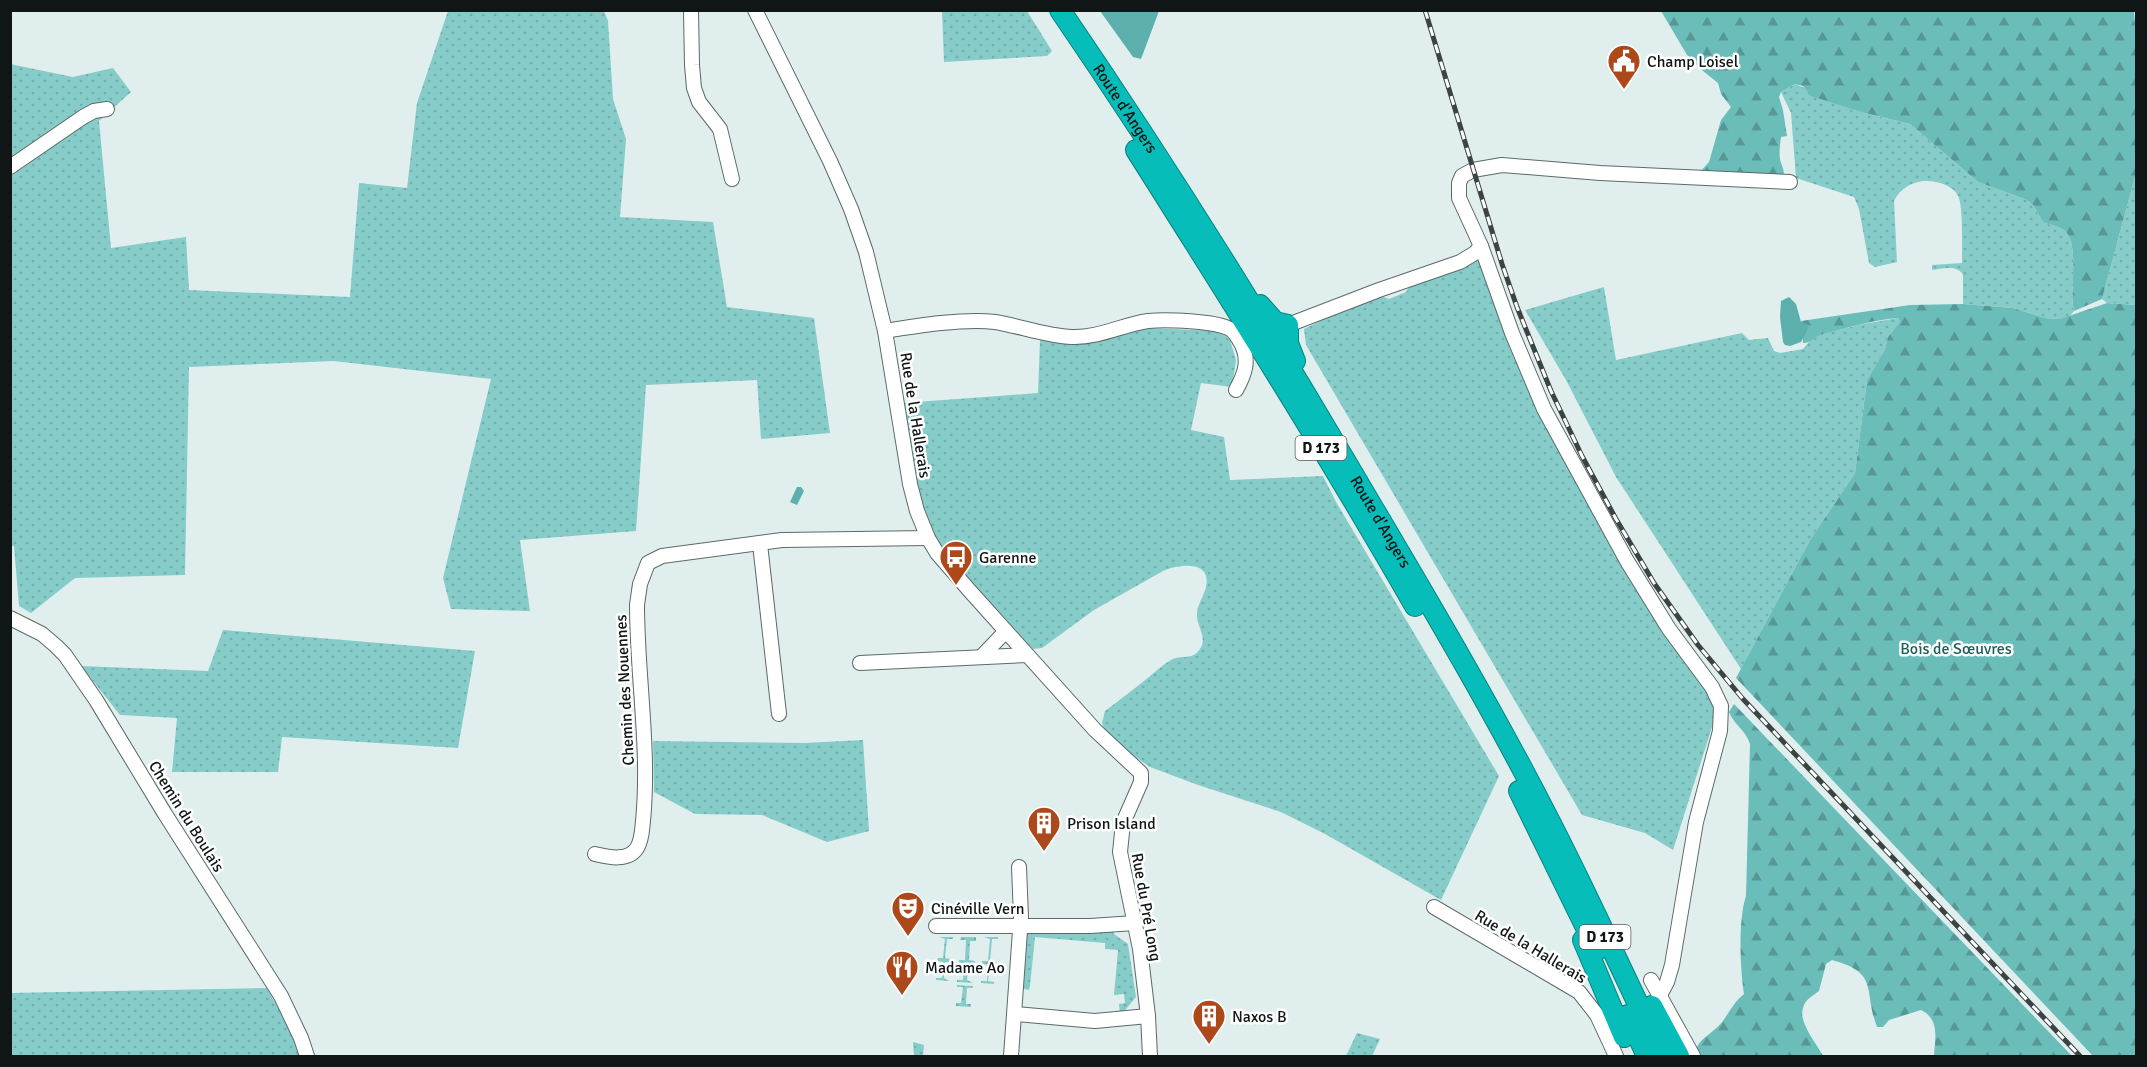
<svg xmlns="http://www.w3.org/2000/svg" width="2147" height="1067" font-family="Signika,sans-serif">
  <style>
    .grass { fill: url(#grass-dots) }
    .forest { fill: url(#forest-firs) }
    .water { fill: #5cafac }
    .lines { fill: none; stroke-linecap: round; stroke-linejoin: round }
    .minor-casing { stroke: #5c6968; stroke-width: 16 }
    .highway-casing { stroke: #0a8280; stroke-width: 22 }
    .minor { stroke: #fff; stroke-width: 14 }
    .highway { stroke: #06bdb9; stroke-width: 20 }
    .rail-casing { stroke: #3c4343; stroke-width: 5 }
    .rail { stroke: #fff; stroke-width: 3; stroke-dasharray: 9; stroke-linecap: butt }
    .labels { text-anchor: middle; stroke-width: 5; stroke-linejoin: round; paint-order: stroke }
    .shield { fill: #fff; stroke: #585b5b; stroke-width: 1.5 }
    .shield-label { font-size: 15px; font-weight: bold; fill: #101515 }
    .poi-label { font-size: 16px; fill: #101515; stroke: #fff; text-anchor: start }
    .street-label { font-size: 16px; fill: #101515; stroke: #fff }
    .park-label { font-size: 16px; fill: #195f5c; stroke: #fff }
  </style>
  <defs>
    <pattern id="grass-dots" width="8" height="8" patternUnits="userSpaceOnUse" patternTransform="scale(1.5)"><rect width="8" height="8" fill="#86ccc9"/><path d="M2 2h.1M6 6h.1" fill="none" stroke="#73aeac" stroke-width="1.8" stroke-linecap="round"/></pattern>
    <pattern id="forest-firs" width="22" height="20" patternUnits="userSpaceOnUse" patternTransform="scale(1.5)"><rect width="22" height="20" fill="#6bbdba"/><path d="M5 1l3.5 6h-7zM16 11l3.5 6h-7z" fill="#579896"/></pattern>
  </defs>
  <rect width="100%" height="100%" fill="#e0efee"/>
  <g class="grass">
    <polygon points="448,11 604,11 608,21 613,99 626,139 620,217 713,222 727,307 814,318 830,433 761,439 757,380 646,385 636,531 520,540 530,611 451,609 443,578 491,379 334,361 189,367 185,575 75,578 31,613 19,606 14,546 10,546 10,64 73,77 113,68 131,92 99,121 111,248 186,237 189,290 350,297 359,183 407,188 417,103"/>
    <polygon points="942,11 1027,11 1052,51 1047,56 944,62"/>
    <path d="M1795 84 1865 113 1910 124 1978 182 2027 200 2033 205 2043 222C2049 225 2060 226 2065 231 2080 245 2069 291 2074 311L2069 317 2060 319 2045 318 2013 308 1963 304V275C1957 264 1942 269 1932 270V265L1962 263C1962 248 1963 211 1959 198 1955 185 1935 180 1923 181 1910 183 1900 189 1894 201L1897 262 1875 267 1869 263 1859 209 1854 197 1796 178 1791 113 1781 92Z"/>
    <polygon points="2136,173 2136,305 2107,303 2102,299"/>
    <polygon points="1481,255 1541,411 1708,690 1713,706 1713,724 1673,850 1645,833 1582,815 1306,345 1304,329 1376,294 1389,299 1406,292 1413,281"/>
    <polygon points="1604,287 1616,360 1742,333 1749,340 1768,338 1774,351 1780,353 1803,349 1814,336 1863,324 1898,318 1900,321 1888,337 1885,349 1867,380 1855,473 1810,540 1741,669 1616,477 1566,380 1525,310"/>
    <path d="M1148 328 1220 331 1230 340 1236 360 1232 387 1201 383 1191 430 1224 437 1230 480 1323 476 1336 502 1499 776 1441 900 1325 834 1281 812 1198 785 1150 767 1125 750 1105 731 1102 723 1105 711C1120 700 1135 688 1149 677 1156 671 1164 664 1171 660 1182 654 1192 661 1200 649 1208 638 1196 625 1197 614 1197 605 1204 596 1206 587 1212 560 1179 564 1163 571L1094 610 1042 648 1033 649 948 556 931 530 917 490 903 403 1038 393 1040 340 1088 343Z"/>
    <polygon points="223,630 475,651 458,748 282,737 278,772 172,772 177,718 120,715 81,666 208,671"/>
    <polygon points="863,740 869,831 827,842 762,815 695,814 654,792 653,741 805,743"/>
    <polygon points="1112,930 1114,934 1128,944 1136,997 1126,1009 1126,1014 1120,1015 1119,1004 1125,1003 1124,994 1114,995 1118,950 1105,949 1105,943 1035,937 1030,986 1029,990 1021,988 1025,936 1030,931"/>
    <polygon points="939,937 953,937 953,939 947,939 945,958 951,959 951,962 945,962 944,978 949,981 936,980 936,978 942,978 943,962 937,961 938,958 943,958 945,939"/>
    <polygon points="961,937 976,937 976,941 970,941 969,960 975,961 974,964 969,964 967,980 973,983 957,982 957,980 963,980 964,964 959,963 959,960 965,960 966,940 960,940"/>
    <polygon points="984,937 998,937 998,939 992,939 990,961 996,962 996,966 990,965 988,981 994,982 994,984 981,983 981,981 987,981 988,965 982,964 982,961 988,961 990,939"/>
    <polygon points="957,985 973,986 973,988 967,988 966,1004 971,1004 971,1007 956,1006 956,1003 961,1003 963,987 957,987"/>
    <polygon points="267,988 293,1036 300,1056 11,1056 10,993"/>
    <polygon points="1357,1033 1380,1039 1372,1056 1346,1056"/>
    <polygon points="913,1042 924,1045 923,1056 914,1056"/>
  </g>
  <g class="forest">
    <path d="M1661 11H2134L2136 41V173L2102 299 2074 311C2069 290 2080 245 2065 231 2060 226 2049 225 2043 222L2033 205 2027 200 1978 182 1910 124 1865 113 1811 96 1803 86 1795 84 1781 92 1779 97 1783 110 1787 136 1781 137C1780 144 1779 152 1780 159 1781 165 1784 168 1784 175L1779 178H1744L1713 186 1699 183V173L1709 162 1721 120 1731 107 1721 94 1718 83 1703 71 1687 55Z"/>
    <path d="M2107 303 2136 305V1056H2093L1736 678 1810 540 1855 473 1867 380 1885 349 1888 337 1900 321 1898 318C1872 320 1848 328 1823 334 1814 336 1810 344 1803 343L1801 321 1910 305 1963 304 2013 308 2045 318 2060 319Z"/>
    <path d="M1734 704 2072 1056H1987L1981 1055 1976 1056H1934C1935 1039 1940 1019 1921 1010L1889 1020 1883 1027H1877C1863 990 1880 973 1832 960L1826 964 1819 991C1813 996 1805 999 1803 1008 1798 1022 1817 1044 1823 1056H1699L1696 1049C1701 1037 1715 1032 1723 1021 1730 1011 1734 1002 1744 994 1740 968 1738 920 1746 896L1750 744C1746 730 1734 725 1729 712Z"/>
  </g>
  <g class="water">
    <polygon points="1100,11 1159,11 1141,59 1133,57"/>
    <polygon points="1789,297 1796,304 1801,322 1807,324 1808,329 1801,342 1790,346 1785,345 1783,342 1780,317 1781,301"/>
    <polygon points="797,487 801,487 804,491 797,505 790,502"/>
  </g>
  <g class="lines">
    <defs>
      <g id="minor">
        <polyline points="691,10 692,65 694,88 699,102 720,129 732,179"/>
        <polyline points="755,10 830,161 851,209 866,252 885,331 910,484 917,511 928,538 937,553 969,590 1095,730 1141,773 1141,782 1123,823 1120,852 1140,949 1148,1016 1150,1056"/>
        <polyline points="10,167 83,117 94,111 107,109"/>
        <polyline points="1481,246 1512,333 1544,409 1627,561 1669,629 1712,687 1721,706 1720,731 1696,822 1672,965 1667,982 1660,995"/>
        <polyline points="1288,325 1379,290 1460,262 1475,253 1481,246 1459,198 1459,183 1462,176 1473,170 1502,165 1600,173 1790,182"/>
        <path d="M885 331C916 326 965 318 995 322 1020 326 1046 336 1072 337 1098 338 1122 325 1148 321 1165 319 1216 321 1230 329 1235 332 1238 338 1241 343 1250 360 1245 374 1236 390"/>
        <polyline points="760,544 779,714"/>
        <polyline points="10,618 42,634 56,646 65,655 96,700 165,814 281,996 301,1038 307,1056"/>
        <polyline points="982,656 1006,631"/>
        <polyline points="860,663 1027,655"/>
        <path d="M595 854C608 857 628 862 637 848 642 840 642 830 643 821 650 749 637 676 637 605L640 584 648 563 662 556 782 540 928 538"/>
        <polyline points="1434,907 1579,992 1597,1015 1616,1056"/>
        <polyline points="936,926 1090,926 1135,923"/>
        <polyline points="1651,980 1693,1056"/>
        <polyline points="1015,1014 1095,1021 1148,1016"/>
        <polyline points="1011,1056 1021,917 1019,867"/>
      </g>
      <g id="highway">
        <path id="s1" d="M1060 10C1161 158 1256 309 1346 462 1415 579 1485 695 1547 816 1588 895 1624 976 1663 1056"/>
        <path d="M1136 150C1231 300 1326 451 1415 606"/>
        <polyline points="1260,305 1275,322 1288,325 1288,343 1295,361"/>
        <polyline points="1519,791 1597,950"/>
        <polyline points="1583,940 1624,1037"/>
        <polyline points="1652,1006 1679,1056"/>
        <polyline points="1628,1015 1647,1056"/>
      </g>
    </defs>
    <use href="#minor" class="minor-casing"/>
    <use href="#highway" class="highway-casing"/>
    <use href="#minor" class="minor"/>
    <use href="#highway" class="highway"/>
    <defs>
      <polyline id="rail" points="1425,10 1502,264 1517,307 1551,391 1582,456 1616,519 1654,583 1698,645 1743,699 2080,1056"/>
    </defs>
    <use href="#rail" class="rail-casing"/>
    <use href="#rail" class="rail"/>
  </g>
  <defs>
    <symbol id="civic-pin" viewBox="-11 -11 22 30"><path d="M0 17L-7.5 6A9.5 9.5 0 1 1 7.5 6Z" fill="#ad481a" stroke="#fff"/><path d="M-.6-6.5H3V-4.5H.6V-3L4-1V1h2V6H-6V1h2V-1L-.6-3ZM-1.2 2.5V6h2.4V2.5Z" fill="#fff"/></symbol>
    <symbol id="bus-pin" viewBox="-11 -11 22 30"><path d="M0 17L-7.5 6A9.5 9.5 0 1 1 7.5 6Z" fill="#ad481a" stroke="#fff"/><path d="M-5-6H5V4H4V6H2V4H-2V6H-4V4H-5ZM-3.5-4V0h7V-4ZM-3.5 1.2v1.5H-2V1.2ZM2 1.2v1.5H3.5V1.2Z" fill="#fff"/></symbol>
    <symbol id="building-pin" viewBox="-11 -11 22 30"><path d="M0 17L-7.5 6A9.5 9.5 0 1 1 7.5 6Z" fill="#ad481a" stroke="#fff"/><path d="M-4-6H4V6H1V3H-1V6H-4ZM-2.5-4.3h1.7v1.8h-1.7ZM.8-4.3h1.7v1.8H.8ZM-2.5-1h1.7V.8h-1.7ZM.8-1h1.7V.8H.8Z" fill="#fff"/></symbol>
    <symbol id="theatre-pin" viewBox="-11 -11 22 30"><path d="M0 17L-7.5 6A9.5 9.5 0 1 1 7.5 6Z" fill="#ad481a" stroke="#fff"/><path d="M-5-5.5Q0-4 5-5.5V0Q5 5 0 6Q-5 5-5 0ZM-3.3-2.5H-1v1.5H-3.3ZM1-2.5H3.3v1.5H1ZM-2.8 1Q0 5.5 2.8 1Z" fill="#fff"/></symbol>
    <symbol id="restaurant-pin" viewBox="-11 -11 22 30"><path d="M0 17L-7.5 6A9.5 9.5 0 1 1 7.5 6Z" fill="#ad481a" stroke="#fff"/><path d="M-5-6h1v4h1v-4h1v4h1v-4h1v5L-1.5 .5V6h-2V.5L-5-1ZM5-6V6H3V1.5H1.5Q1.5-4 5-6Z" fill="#fff"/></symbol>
  </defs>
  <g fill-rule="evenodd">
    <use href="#civic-pin" x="1605" y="42" width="38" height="52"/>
    <use href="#bus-pin" x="937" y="538" width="38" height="52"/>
    <use href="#building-pin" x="1025" y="804" width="38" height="52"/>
    <use href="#theatre-pin" x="889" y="889" width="38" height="52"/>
    <use href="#restaurant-pin" x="883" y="948" width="38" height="52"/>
    <use href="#building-pin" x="1190" y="997" width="38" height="52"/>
  </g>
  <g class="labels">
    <g class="shield">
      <rect x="1295.5" y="436" width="51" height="24" rx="4.5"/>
      <rect x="1579.5" y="925" width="51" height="24" rx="4.5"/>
    </g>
    <g class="shield-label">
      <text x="1321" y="453">D 173</text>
      <text x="1605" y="942">D 173</text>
    </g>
    <g class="poi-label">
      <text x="1647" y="67">Champ Loisel</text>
      <text x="979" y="563">Garenne</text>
      <text x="1067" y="829">Prison Island</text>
      <text x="931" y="914">Cinéville Vern</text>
      <text x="925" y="973">Madame Ao</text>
      <text x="1232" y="1022">Naxos B</text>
    </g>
    <g class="street-label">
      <text dy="6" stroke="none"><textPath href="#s1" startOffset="118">Route d'Angers</textPath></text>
      <text transform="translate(916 415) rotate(81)" y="6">Rue de la Hallerais</text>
      <text dy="6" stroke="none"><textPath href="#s1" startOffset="604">Route d'Angers</textPath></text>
      <text transform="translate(624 690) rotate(-93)" y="6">Chemin des Nouennes</text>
      <text transform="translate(187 816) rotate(58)" y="6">Chemin du Boulais</text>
      <text transform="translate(1147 907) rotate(80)" y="6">Rue du Pré Long</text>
      <text transform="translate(1531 946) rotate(31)" y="6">Rue de la Hallerais</text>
    </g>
    <g class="park-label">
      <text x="1956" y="654">Bois de Sœuvres</text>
    </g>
  </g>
  <rect width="2147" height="1067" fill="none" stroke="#101515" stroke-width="24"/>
</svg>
